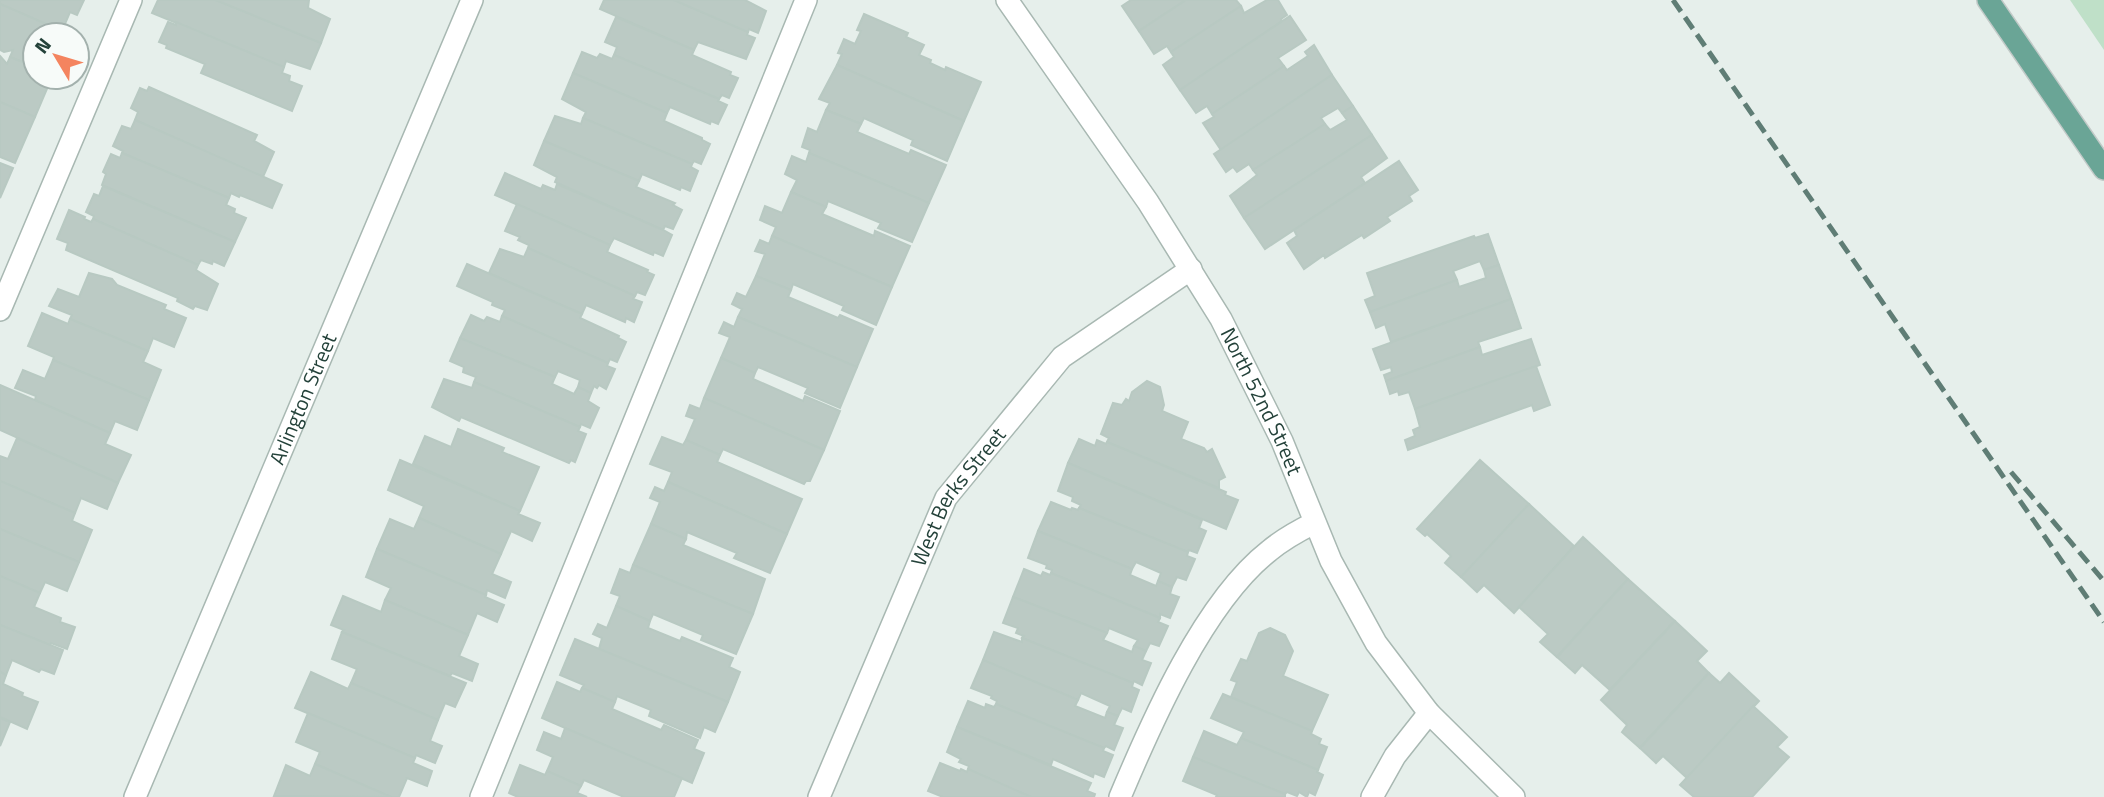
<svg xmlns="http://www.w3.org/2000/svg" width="2104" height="797" font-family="'Titillium Web',sans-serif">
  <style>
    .green { fill: #bfe0c8 }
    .building { fill: #bbcac4; stroke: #b8c9c2; stroke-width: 2 }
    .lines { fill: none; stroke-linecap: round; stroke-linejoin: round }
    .minor-casing { stroke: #a8b8b2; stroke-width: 24 }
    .major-casing { stroke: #c2cac8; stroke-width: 24 }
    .minor { stroke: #fff; stroke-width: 21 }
    .major { stroke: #6aa596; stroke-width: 21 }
    .rail { stroke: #5f7d75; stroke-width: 5; stroke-dasharray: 14 7; stroke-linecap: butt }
    .labels { text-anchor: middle; stroke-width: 6; stroke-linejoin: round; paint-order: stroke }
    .street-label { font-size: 21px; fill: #24423a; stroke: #f7fbf9 }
  </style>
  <rect width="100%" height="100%" fill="#e6efeb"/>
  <polygon class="green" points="2070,0 2104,0 2104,50"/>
  <g class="building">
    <polygon points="0,0 84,0 77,15 70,12 62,31 0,4"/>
    <polygon points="158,0 216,0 321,43 310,69 286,61 284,67 152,13"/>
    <polygon points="216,0 309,0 308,8 330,19 321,43"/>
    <polygon points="604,0 674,0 748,32 747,35 755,38 746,59 698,42 694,50 600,9"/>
    <polygon points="674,0 745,0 766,11 758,33 749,29 748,32"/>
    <polygon points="1131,0 1186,0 1139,31 1122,6"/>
    <polygon points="1186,0 1236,0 1241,6 1171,52 1167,46 1154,54 1139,31"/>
    <polygon points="1267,0 1278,0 1287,15 1281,19 1282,21 1180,90 1163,65 1174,57 1171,52 1241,6 1244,13"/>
    <polygon points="0,4 62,31 60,35 35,35 35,67 10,57 13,50 4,52 0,50"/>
    <polygon points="864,14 908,33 906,37 924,45 919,55 931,60 930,63 945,70 946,67 981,82 964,121 837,65 842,54 838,53 844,39 855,44 861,31 857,30"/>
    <polygon points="1290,16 1306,40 1278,58 1284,66 1212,114 1207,106 1196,113 1180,90"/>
    <polygon points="616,17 694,50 692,55 731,72 730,75 738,78 729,98 722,95 719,99 614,55 617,47 605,42"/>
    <polygon points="168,22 176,25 176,22 284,67 282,73 290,76 289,81 302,86 292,111 201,73 205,64 166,48 167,45 159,42"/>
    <polygon points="1314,45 1332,75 1221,150 1203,123 1214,117 1212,114 1284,66 1287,70 1308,56 1305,52"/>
    <polygon points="582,52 597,58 600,54 612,59 614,55 719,99 718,101 727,105 718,124 711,121 710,124 670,107 667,113 573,73"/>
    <polygon points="0,56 7,64 10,57 35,67 35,77 52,77 35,117 0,102"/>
    <polygon points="837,65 964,121 947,161 911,145 913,140 864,118 861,124 826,110 830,103 819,99"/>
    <polygon points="573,73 667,113 664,121 702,138 702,140 710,144 701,164 694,161 692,164 583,118 586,112 562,99"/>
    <polygon points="1332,75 1353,106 1342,113 1338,108 1321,118 1325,124 1253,170 1249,164 1237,172 1233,167 1226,172 1214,154"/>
    <polygon points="149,87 257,135 254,141 274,152 263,177 135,120 138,112 131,108 140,88 147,91"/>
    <polygon points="0,102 35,117 15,163 0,157"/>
    <polygon points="1353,106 1372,135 1244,218 1230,196 1257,175 1253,170 1325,124 1330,130 1347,120 1342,113"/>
    <polygon points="826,110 861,124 857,132 909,154 911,150 946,165 929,203 809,153 810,150 802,147 808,128 817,132"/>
    <polygon points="555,116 581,124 583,118 692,164 691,167 698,171 690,191 681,187 680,190 642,174 639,181 544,141"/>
    <polygon points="135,120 282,185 272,208 240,195 239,197 231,193 229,198 122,153 123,151 113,146 122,126 131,129"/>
    <polygon points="1372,135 1387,158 1361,177 1365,183 1265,249 1244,218"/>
    <polygon points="544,141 639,181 636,187 675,203 673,205 682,210 673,229 665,226 663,230 555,182 557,177 534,165"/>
    <polygon points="122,153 229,198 226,205 235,209 234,213 246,218 235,242 102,185 106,174 103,172 111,154 120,158"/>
    <polygon points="809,153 929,203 912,242 878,228 881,223 828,201 826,207 791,192 797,180 785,174 792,156 806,162"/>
    <polygon points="1399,161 1418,190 1409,196 1412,201 1387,217 1390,221 1364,238 1362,235 1325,258 1324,255 1304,269 1287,243 1297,236 1294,230"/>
    <polygon points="0,163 13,168 0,198"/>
    <polygon points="505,173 541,189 543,185 555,190 557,184 663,230 672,235 663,256 654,252 653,255 614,238 610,245 495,195"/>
    <polygon points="103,186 235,242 224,266 213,261 212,264 201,260 198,265 93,219 94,216 86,212 94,194 99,196"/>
    <polygon points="791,192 826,207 822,214 874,236 875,231 910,246 892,287 772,236 776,227 760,220 765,206 782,213"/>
    <polygon points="517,204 610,245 607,252 648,270 647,272 654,275 645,295 637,292 635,296 528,248 529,245 518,240 520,237 505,231"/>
    <polygon points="69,210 85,217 84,219 91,222 93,219 198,265 196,270 218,284 207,310 195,306 193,309 177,301 178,298 66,250 68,243 57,239"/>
    <polygon points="1488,234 1499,265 1484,270 1480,261 1453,271 1457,280 1370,312 1365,300 1375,296 1367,273 1474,236 1475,238"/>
    <polygon points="772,236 892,287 876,325 842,310 844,306 793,284 791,290 756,276 765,254 755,251 760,240 769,244"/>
    <polygon points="528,248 635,296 633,299 642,302 634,322 626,318 625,322 586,305 582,314 489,273 500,249 524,257"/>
    <polygon points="467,264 582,314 580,318 619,336 618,338 626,342 617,362 610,359 608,363 502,316 505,310 492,305 493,302 457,286"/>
    <polygon points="1499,265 1511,299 1391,342 1385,324 1376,328 1370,312 1457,280 1459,287 1486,278 1484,270"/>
    <polygon points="89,273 112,279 117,285 166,305 164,309 186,318 174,347 153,338 148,351 70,319 72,315 49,306 58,289 79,297"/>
    <polygon points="756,276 791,290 788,297 838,318 840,315 873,329 857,367 738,317 742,309 732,304 737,293 746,297"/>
    <polygon points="1511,299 1521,328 1478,342 1480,347 1386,381 1384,375 1392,372 1391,367 1381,370 1373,349"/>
    <polygon points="42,313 68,324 70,319 148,351 143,362 161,370 149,400 53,360 54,357 28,346"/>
    <polygon points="471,315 484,321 487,317 500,322 502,316 608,363 607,366 615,369 606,389 599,385 597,388 594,386 591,393 578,387 580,380 558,371 555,377 460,338"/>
    <polygon points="738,317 857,367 840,408 805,393 808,388 758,367 755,373 721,358 730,337 719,333 724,322 734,327"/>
    <polygon points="460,338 555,377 552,384 574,394 578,387 591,393 588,401 599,408 590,428 581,424 580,427 474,382 476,377 463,372 464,367 450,361"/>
    <polygon points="1531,339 1540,365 1415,409 1409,392 1399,395 1398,391 1390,394 1386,381 1480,347 1482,355"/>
    <polygon points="721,358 755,373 753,379 803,401 805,396 840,411 824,450 704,398"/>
    <polygon points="53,360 149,400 137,430 115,421 110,433 35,400 36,396 15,388 23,370 45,379"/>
    <polygon points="1536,366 1550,405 1534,411 1532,405 1408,450 1405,440 1415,436 1413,430 1420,427 1415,409"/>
    <polygon points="444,379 472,388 474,382 580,427 578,431 586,434 575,462 571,460 569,463 461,417 459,421 432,407"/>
    <polygon points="1147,381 1160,387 1164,405 1162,411 1188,422 1181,439 1204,448 1207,452 1212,449 1225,477 1219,480 1219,488 1107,442 1109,438 1101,434 1113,403 1122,405 1126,399 1129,401 1132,392"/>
    <polygon points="0,385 110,433 105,444 131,455 118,483 0,430"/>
    <polygon points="704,398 824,450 810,481 806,481 804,484 723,449 720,455 686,440 695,419 686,416 690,405 700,409"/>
    <polygon points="458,429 504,448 502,452 539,467 520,511 413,464 425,436 451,447"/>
    <polygon points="662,437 683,445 686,440 720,455 717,462 802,499 787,534 668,482 672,472 650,464"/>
    <polygon points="17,438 118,483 107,509 81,498 75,513 0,481 0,456 8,459"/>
    <polygon points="1079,439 1095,446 1097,440 1106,444 1107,442 1226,492 1225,495 1238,500 1226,529 1068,463"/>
    <polygon points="400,460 520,511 518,514 540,523 532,541 511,531 501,554 419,518 424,506 388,490"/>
    <polygon points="1480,460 1529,504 1461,577 1445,563 1451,556 1427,534 1425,536 1417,529"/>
    <polygon points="1068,463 1202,520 1199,528 1206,531 1197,553 1189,550 1188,552 1079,508 1081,505 1072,501 1073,497 1058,491"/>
    <polygon points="0,481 75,513 72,521 92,530 79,562 0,529"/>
    <polygon points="668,482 787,534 770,573 734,558 737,553 687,532 686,539 651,524 660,502 650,498 655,487 664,491"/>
    <polygon points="1051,502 1071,510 1072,508 1078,510 1079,508 1188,552 1187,556 1195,559 1186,580 1177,577 1172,587 1158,581 1161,573 1136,562 1132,569 1038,531"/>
    <polygon points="1529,504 1574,546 1514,613 1484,585 1477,592 1461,577"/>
    <polygon points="419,518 501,554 492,574 511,582 505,598 487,590 486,595 377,549 390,519 414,529"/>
    <polygon points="651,524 686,539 683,545 765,579 753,614 633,565"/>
    <polygon points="0,529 79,562 67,591 45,582 40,593 0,576"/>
    <polygon points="1038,531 1132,569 1130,575 1156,586 1158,581 1172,587 1170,594 1179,597 1170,618 1160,614 1160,618 1051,573 1052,570 1046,568 1047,565 1028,558"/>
    <polygon points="1583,537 1628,579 1557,657 1540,642 1548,634 1519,607"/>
    <polygon points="377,549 486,595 485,597 504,605 497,622 477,613 468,635 385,600 391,588 366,577"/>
    <polygon points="633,565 753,614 736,654 701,640 703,635 653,614 650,621 616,606 620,596 611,593 620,569 630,573"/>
    <polygon points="1024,569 1041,576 1043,572 1050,575 1051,573 1160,618 1158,622 1168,626 1159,646 1150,643 1146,651 1134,646 1138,640 1109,628 1107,633 1013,597"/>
    <polygon points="0,576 40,593 34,607 61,618 60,622 75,627 67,649 51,643 50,645 0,625"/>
    <polygon points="1628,579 1675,621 1610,690 1582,665 1575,673 1557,657"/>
    <polygon points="343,596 381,612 385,600 468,635 459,656 478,664 472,681 452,673 450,676 342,632 344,630 331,625"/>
    <polygon points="1013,597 1107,633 1103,640 1132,652 1134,646 1146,651 1142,660 1151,663 1142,685 1134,681 1133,683 1022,638 1024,636 1016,633 1018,628 1003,623"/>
    <polygon points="616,606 650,621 648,628 680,641 682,637 733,658 729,667 740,672 728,702 599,649 602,638 593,634 598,624 607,628"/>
    <polygon points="1675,621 1707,651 1697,661 1709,673 1640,748 1622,732 1627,725 1601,700"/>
    <polygon points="0,625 63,650 54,674 41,669 39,672 12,660 6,675 0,672"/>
    <polygon points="1270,628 1285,635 1293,651 1283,676 1328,695 1312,731 1231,697 1237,682 1231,680 1241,659 1247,661 1259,633"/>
    <polygon points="342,632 466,683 455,707 445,703 438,720 351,683 357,669 332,659"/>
    <polygon points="994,632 1022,642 1022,638 1133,683 1132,687 1139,690 1131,712 1122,708 1118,716 1107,712 1110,706 1081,693 1078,700 983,660"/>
    <polygon points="575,639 728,702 715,732 704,727 700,738 649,716 651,710 617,696 615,702 582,688 584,685 560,675"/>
    <polygon points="983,660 1078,700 1075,706 1105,718 1107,712 1118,716 1114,725 1123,728 1114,750 1106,746 1104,748 996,704 997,701 991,698 992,696 971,688"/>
    <polygon points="0,672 6,675 3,684 23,693 22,696 38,702 27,729 0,717"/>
    <polygon points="311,672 348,689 351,683 438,720 430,741 442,746 435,763 416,755 415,758 295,708"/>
    <polygon points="1709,673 1720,683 1729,673 1759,701 1687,778 1663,756 1656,763 1640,748"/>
    <polygon points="557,682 580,692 582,688 615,702 612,709 661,730 664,725 698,740 694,749 704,753 692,783 542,718"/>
    <polygon points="1223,694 1312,731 1311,734 1321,739 1319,744 1327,747 1318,770 1241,738 1244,732 1211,718"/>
    <polygon points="968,701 985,708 986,704 994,707 996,704 1104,748 1103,751 1113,755 1104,777 1094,773 1093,777 1053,759 1051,765 957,727"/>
    <polygon points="1753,706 1787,737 1777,747 1789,757 1752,797 1694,797 1680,785"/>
    <polygon points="308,713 415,758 413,763 432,771 427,786 407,778 399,797 391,797 315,764 320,752 296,742"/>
    <polygon points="0,718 10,722 0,746"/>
    <polygon points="957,727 1091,783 1087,791 1095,794 1094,797 1031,797 968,769 969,766 959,762 961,759 947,752"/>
    <polygon points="565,728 682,778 674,797 624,797 584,780 581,786 547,771 553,757 537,750 544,732 561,739"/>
    <polygon points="1204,731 1237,745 1241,738 1318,770 1317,772 1323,775 1315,795 1309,792 1307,797 1299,792 1297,796 1287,792 1285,794 1193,757"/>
    <polygon points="1193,757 1285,794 1285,797 1216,797 1217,795 1183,781"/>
    <polygon points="940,763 960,771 961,769 967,772 968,769 1031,797 943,797 928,791"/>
    <polygon points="315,764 391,797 274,796 286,765 310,776"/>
    <polygon points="520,765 545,775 547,771 581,786 577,793 587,797 518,797 509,793"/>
  </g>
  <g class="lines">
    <defs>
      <g id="minor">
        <path id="s1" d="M1007 0 1148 202 1221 319 1282 441 1331 561 1376 643 1429 713 1514 797"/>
        <polyline points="0,310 131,0"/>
        <path id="s2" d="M135 797 472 0"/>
        <polyline points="481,797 806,0"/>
        <path id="s3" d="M819 797 946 498 1062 357 1191 269"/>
        <path d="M1120 797C1152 721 1204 602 1269 551 1283 539 1298 531 1314 523"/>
        <polyline points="1372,797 1395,756 1429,713"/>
      </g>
      <polyline id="major" points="1988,0 2104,169"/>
    </defs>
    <use href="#minor" class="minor-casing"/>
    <use href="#major" class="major-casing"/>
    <use href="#minor" class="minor"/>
    <use href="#major" class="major"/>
    <g class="rail">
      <polyline points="1673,0 2104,622"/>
      <polyline points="2011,472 2104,581"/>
    </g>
  </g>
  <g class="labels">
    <g class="street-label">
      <text dy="7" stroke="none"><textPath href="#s2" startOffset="432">Arlington Street</textPath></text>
      <text dy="7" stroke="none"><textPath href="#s1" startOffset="476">North 52nd Street</textPath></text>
      <text dy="7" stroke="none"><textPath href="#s3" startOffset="332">West Berks Street</textPath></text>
    </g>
  </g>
  <g transform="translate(56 56) rotate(308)"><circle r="33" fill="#f7fbf9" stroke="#a3b1ad" stroke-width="2"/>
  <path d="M0-5L12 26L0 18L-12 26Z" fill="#f4845f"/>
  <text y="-10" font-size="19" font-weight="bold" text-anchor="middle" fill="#24423a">N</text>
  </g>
</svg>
